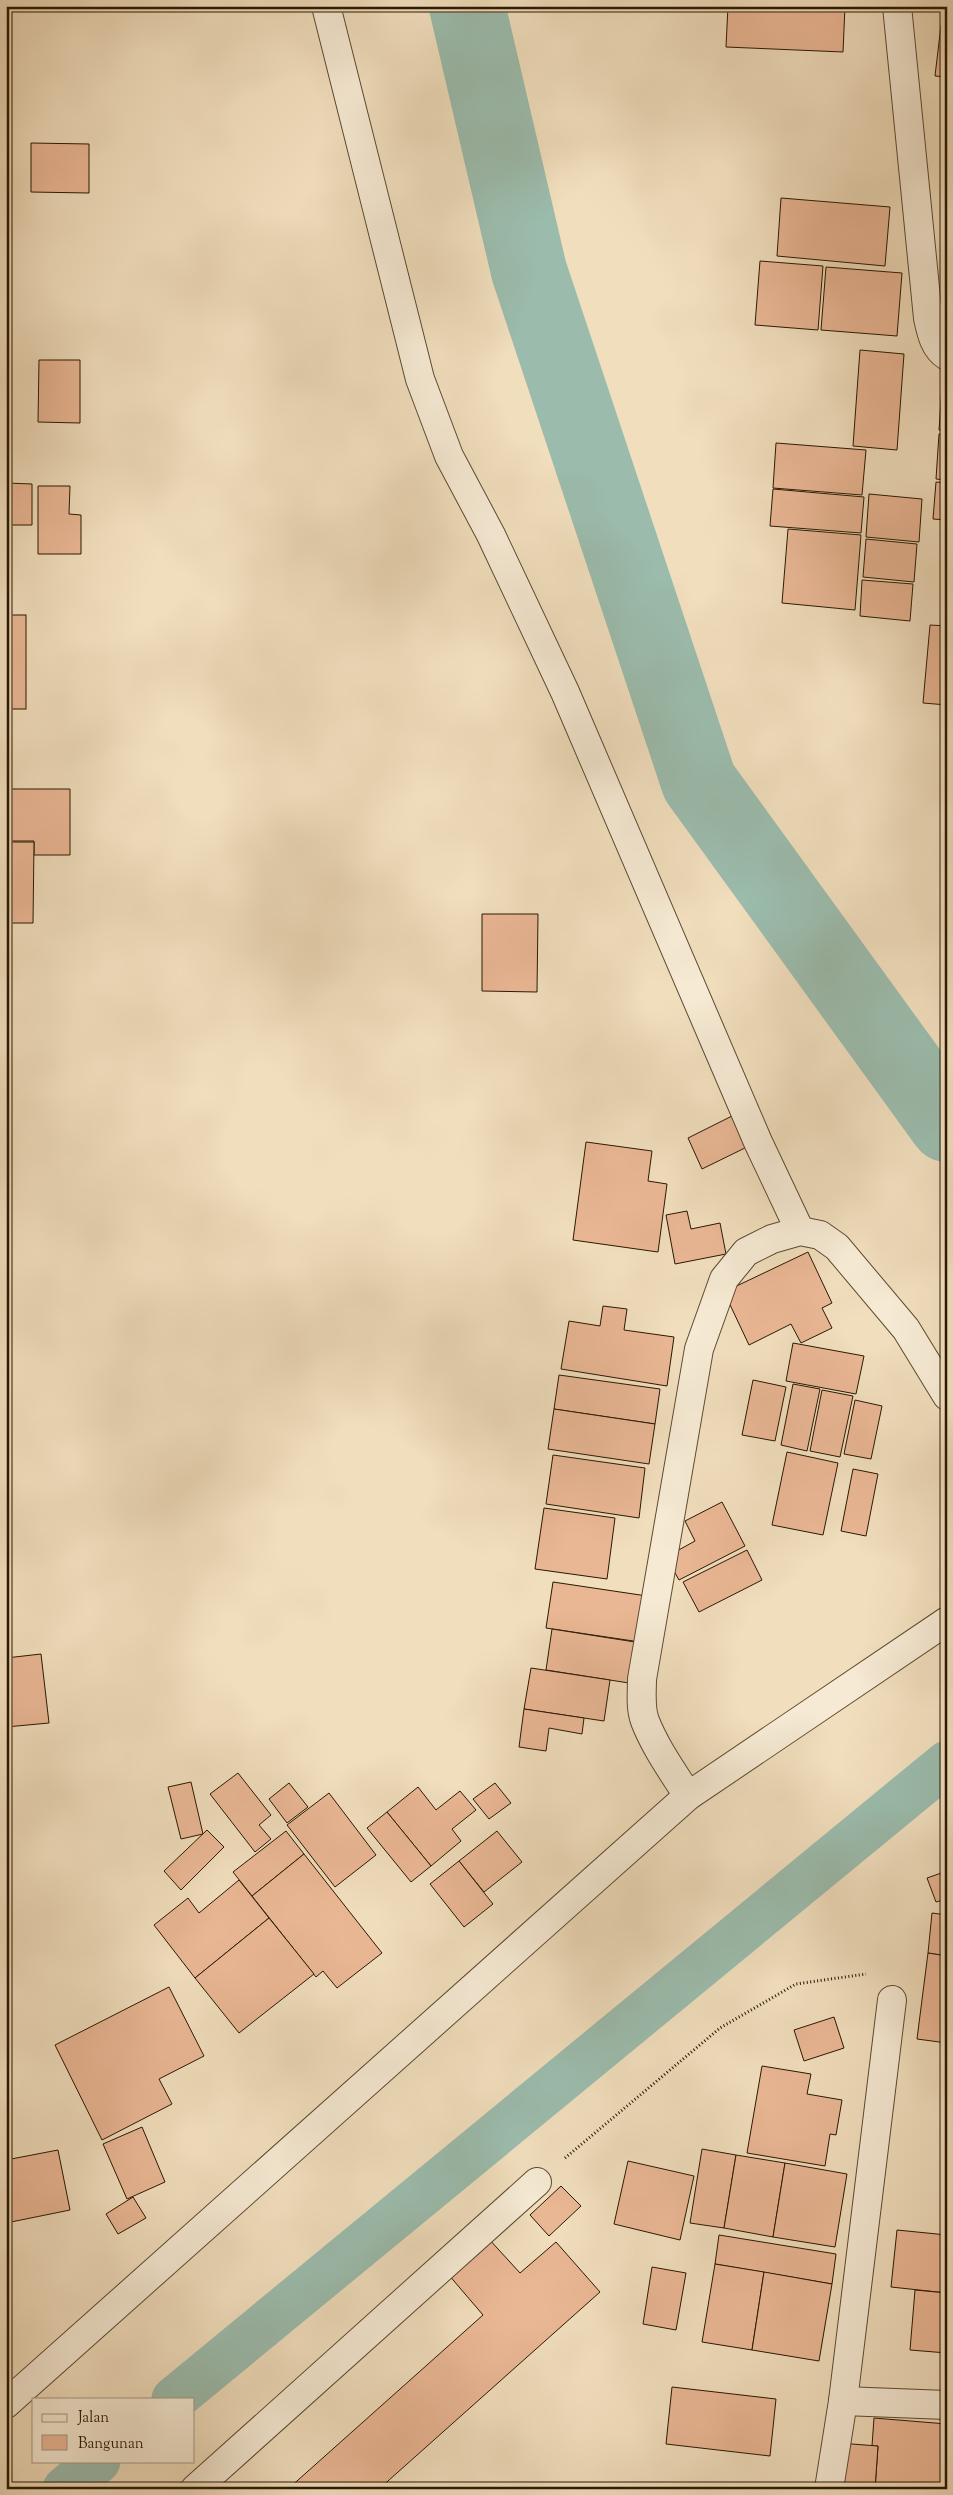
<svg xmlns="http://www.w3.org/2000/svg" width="953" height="2495" font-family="'Sorts Mill Goudy',serif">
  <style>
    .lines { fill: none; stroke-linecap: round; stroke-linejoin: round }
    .canal { stroke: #9bbcad; stroke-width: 45 }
    .river { stroke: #9bbcad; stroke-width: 76 }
    .building { fill: #eab795; stroke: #291802 }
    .minor-casing { stroke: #5b4a31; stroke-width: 30 }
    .tertiary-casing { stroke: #5b4a31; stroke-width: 30 }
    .path { stroke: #291802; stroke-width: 3; stroke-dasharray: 1 2.5; stroke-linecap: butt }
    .minor { stroke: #f6ead4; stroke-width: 28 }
    .tertiary { stroke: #f6ead4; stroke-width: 28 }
  </style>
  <rect width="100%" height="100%" fill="#f1debd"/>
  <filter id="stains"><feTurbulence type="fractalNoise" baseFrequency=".004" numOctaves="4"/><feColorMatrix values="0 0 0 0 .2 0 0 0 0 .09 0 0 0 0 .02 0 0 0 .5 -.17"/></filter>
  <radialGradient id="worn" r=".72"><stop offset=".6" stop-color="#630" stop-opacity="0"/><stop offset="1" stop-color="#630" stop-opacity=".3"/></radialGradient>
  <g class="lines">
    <g class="canal">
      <polyline points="174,2399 947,1763"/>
      <polyline points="65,2489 98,2461"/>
    </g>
    <polyline class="river" points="467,6 529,271 699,782 947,1124"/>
  </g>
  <g class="building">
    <polygon points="728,6 845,6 843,52 726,47"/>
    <polygon points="941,25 947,25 947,77 935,76"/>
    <polygon points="31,143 89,144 89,193 31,192"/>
    <polygon points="781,198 890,207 885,266 777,256"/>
    <polygon points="760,261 823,266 818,330 755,325"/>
    <polygon points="826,267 902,273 897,336 821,330"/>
    <polygon points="860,350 904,354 897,450 853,446"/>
    <polygon points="39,360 80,360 80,423 38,422"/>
    <polygon points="943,371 947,371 947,430 939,430"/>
    <polygon points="939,434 947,435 947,480 936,479"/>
    <polygon points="776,443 866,450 862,495 773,488"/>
    <polygon points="936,482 947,483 947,520 933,519"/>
    <polygon points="6,483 32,484 32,525 6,525"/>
    <polygon points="38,486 70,486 69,514 81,515 81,554 38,554"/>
    <polygon points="773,489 864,497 861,533 770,526"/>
    <polygon points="869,494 922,499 919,542 866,537"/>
    <polygon points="788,529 861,535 855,610 782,603"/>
    <polygon points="866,539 917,544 914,582 863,577"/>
    <polygon points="862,580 913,584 910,621 860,616"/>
    <rect x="6" y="615" width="20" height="94"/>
    <polygon points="930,625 947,626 947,705 923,703"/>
    <polygon points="6,789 70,789 70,855 34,855 34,841 6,841"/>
    <polygon points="6,842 34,842 33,923 6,923"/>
    <polygon points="482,914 538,914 537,992 482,991"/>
    <polygon points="734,1115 749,1146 702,1169 688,1138"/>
    <polygon points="586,1142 652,1151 648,1181 667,1184 658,1252 573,1240"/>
    <polygon points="687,1211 691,1229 720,1223 726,1254 675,1264 666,1215"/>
    <polygon points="808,1252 832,1303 822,1308 832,1328 801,1343 791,1324 749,1345 724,1292"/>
    <polygon points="603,1306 627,1309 624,1330 674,1337 667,1386 561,1369 569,1321 600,1326"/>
    <polygon points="793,1343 864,1356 856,1394 786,1381"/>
    <polygon points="559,1375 660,1389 655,1424 554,1409"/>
    <polygon points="753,1380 786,1387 775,1441 742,1435"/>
    <polygon points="793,1384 820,1389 807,1451 781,1445"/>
    <polygon points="822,1390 853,1396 840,1457 810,1451"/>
    <polygon points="855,1400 882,1406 871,1459 844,1454"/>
    <polygon points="554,1409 655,1424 649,1464 548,1449"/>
    <polygon points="787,1452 838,1463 823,1535 772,1525"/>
    <polygon points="553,1455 645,1468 639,1518 546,1504"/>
    <polygon points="853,1469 878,1474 866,1536 841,1531"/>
    <polygon points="722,1502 745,1546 679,1580 666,1557 695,1541 685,1521"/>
    <polygon points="544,1508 615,1518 607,1579 535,1569"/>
    <polygon points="747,1550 762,1580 699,1612 683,1582"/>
    <polygon points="553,1582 647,1596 640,1642 546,1628"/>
    <polygon points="552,1629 635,1642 629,1683 546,1670"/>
    <polygon points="41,1654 49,1723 6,1727 6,1658"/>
    <polygon points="531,1668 610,1680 604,1721 524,1709"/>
    <polygon points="524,1709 584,1718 582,1734 549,1728 546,1751 519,1747"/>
    <polygon points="238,1773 271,1815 259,1825 271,1839 255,1852 210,1794"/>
    <polygon points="191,1782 203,1834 181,1839 168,1787"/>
    <polygon points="289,1783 308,1807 287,1823 269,1799"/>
    <polygon points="495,1783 511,1803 489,1819 473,1799"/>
    <polygon points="418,1787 436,1810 460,1791 476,1810 452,1829 461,1841 431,1866 387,1812"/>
    <polygon points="329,1793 376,1855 335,1887 287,1825"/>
    <polygon points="387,1812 431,1866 411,1882 367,1828"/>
    <polygon points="207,1830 224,1847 181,1890 164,1871"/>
    <polygon points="286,1831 304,1854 252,1896 233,1872"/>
    <polygon points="497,1831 522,1862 484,1892 459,1861"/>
    <polygon points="304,1854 382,1953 337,1988 323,1971 316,1977 252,1896"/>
    <polygon points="459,1861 493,1904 464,1927 430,1884"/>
    <polygon points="947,1871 947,1899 936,1902 927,1878"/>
    <polygon points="239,1880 269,1918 195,1978 154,1925 188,1898 199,1913"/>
    <polygon points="932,1913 947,1915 947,1956 928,1953"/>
    <polygon points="269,1918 314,1974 239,2033 195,1978"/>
    <polygon points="928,1953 947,1956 947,2043 917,2039"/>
    <polygon points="169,1987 204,2056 159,2079 172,2104 102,2140 55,2045"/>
    <polygon points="834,2017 844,2048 804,2061 794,2030"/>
    <polygon points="762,2066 811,2074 807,2094 842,2100 836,2135 830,2134 825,2166 747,2153"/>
    <polygon points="142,2127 165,2182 127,2199 103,2144"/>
    <polygon points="702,2149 736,2155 724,2228 690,2223"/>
    <polygon points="58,2150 70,2210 6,2223 6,2160"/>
    <polygon points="736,2155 785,2163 773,2237 724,2228"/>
    <polygon points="628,2161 694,2176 680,2240 614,2224"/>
    <polygon points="785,2163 847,2174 835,2247 773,2237"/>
    <polygon points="561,2186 581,2206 549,2236 530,2215"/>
    <polygon points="133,2197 146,2218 118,2234 106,2214"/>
    <polygon points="897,2230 947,2235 947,2293 891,2287"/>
    <polygon points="719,2235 836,2254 832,2284 715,2264"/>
    <polygon points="488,2238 520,2273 556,2242 600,2292 379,2489 288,2489 483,2315 448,2274"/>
    <polygon points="715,2264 764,2272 752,2350 702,2342"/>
    <polygon points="652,2267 686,2273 676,2330 643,2324"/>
    <polygon points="764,2272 832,2284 819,2361 752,2350"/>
    <polygon points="915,2290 947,2293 947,2353 910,2350"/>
    <polygon points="672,2387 776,2399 770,2456 666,2444"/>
    <polygon points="874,2418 947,2424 947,2489 875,2489 878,2446 872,2446"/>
    <polygon points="839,2443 878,2446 875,2489 836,2489"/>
  </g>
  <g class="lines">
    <defs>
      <g id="minor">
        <polyline points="326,6 420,379 449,456 491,535 565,692 758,1142 800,1231"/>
        <path d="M897 6 928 318C931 332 934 348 947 356"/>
        <path d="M688 1796C673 1772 655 1747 645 1721 640 1708 642 1692 642 1679L699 1349 724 1279 746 1252 772 1239 800 1231 820 1235 837 1247 906 1329 947 1396"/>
        <polyline points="843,2401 947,2405"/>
        <polyline points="195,2489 537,2182"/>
        <polyline points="829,2489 843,2401 892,2000"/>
      </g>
      <polyline id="tertiary" points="6,2404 688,1796 947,1621"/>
    </defs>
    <use href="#minor" class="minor-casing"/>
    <use href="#tertiary" class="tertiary-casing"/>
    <polyline class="path" points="565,2158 720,2028 796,1984 866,1974"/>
    <use href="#minor" class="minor"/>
    <use href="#tertiary" class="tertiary"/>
  </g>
  <rect width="953" height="2495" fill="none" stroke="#f1debd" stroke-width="25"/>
  <rect x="8" y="8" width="938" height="2480" fill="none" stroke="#291802" stroke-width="2.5"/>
  <rect x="12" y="12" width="928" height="2470" fill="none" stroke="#291802"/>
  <rect x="32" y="2398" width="162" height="65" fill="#f6ead4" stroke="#a49680"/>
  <rect x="42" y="2414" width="25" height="8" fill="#f6ead4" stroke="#a49680"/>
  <text x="78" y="2422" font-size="15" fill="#291802">Jalan</text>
  <rect x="42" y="2435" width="25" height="15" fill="#eab795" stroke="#a49680"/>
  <text x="78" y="2448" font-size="15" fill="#291802">Bangunan</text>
  <rect width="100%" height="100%" filter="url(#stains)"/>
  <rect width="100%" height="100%" fill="url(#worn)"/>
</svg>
